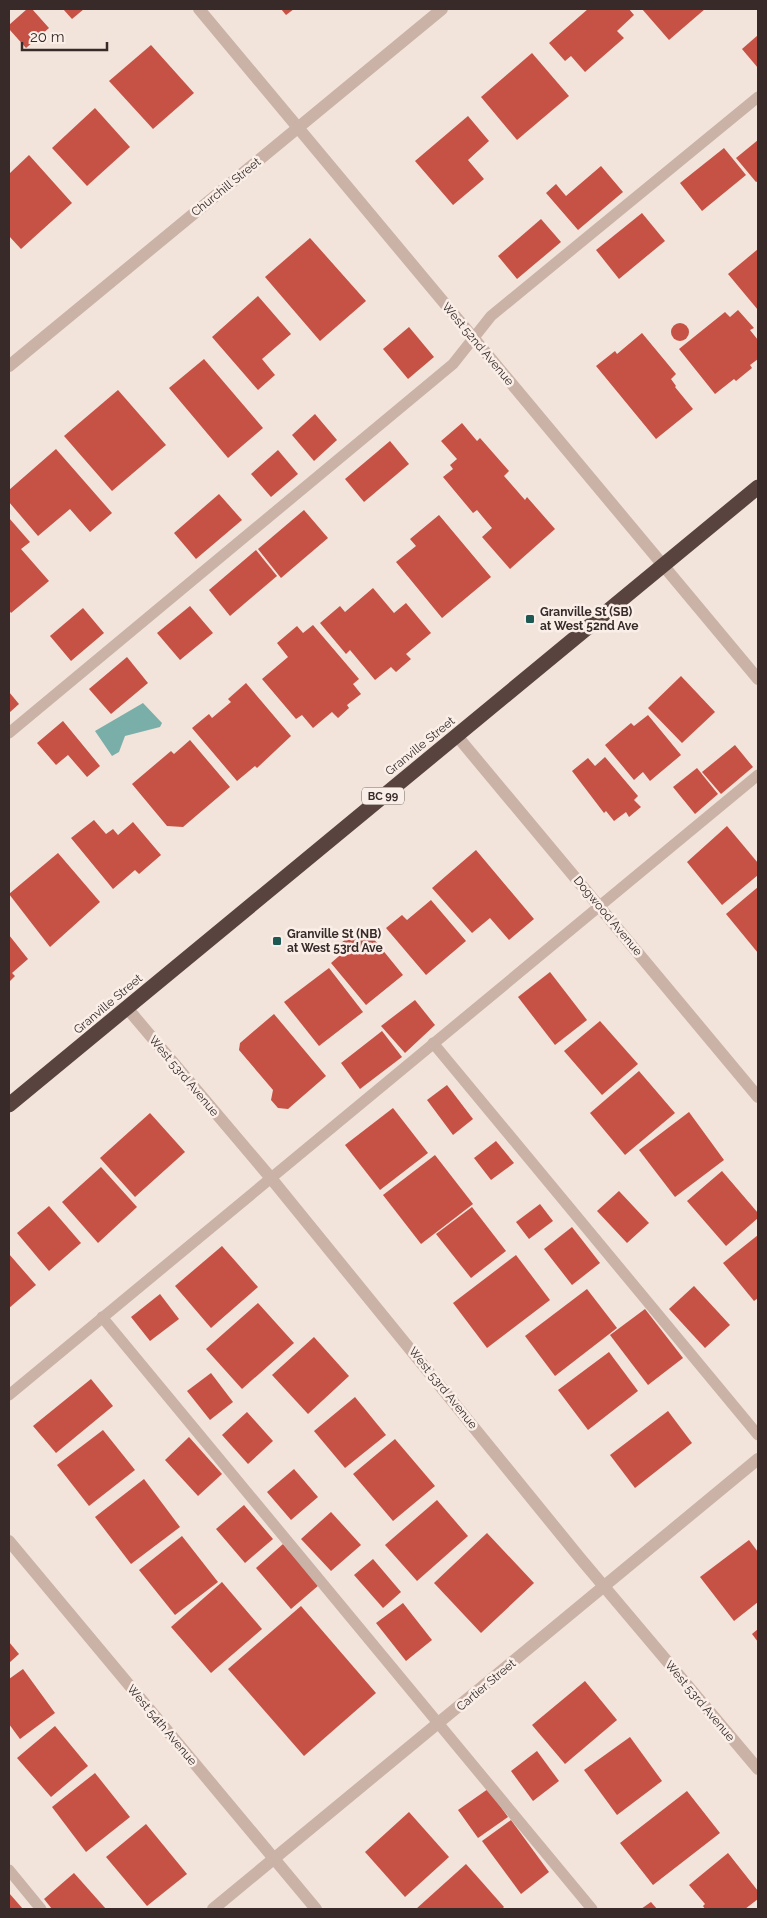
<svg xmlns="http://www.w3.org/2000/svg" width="767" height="1918" font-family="Raleway,sans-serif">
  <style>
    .water { fill: #7aafa9 }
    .building { fill: #c65145 }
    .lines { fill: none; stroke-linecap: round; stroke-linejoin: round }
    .lane { stroke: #cab2a7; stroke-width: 11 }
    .street { stroke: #cab2a7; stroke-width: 12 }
    .highway { stroke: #58433f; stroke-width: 15 }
    .poi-dot { fill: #1d5853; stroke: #faefe8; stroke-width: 2 }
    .labels { text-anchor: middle; stroke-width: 5; stroke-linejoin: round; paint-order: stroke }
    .shield { fill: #faefe8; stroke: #726562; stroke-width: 1 }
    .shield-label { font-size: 11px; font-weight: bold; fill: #372a28 }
    .street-label { font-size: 12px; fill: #372a28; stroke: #faefe8 }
    .poi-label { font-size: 12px; font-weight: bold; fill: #372a28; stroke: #faefe8; text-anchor: start }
  </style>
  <rect width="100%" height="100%" fill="#f2e4db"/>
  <polygon class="water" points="143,703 162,723 160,727 125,736 119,752 112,756 95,731"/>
  <g class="building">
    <polygon points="27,9 32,9 49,28 26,48 9,29 9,25"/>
    <polygon points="63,9 84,9 72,19"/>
    <polygon points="281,9 294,9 286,15"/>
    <polygon points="588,9 629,9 634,15 617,31 624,38 585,72 571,56 565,61 549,43"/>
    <polygon points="642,9 705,9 669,40"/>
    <polygon points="758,35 758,68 742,49"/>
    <polygon points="151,45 194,93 153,129 109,81"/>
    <polygon points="532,53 569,96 517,140 481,97"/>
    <polygon points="95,108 130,147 87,186 52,148"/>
    <polygon points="468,116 489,141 468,160 484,179 453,205 415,161"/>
    <polygon points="758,140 758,181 756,182 736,158"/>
    <polygon points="724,148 746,175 702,211 680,183"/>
    <polygon points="29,155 72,203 21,249 9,236 9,174"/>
    <polygon points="601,166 623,192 578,230 546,193 556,184 566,196"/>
    <polygon points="642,213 665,241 619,279 596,250"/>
    <polygon points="541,219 561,242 517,279 498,256"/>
    <polygon points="310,238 366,301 320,341 265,277"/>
    <polygon points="758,249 758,310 728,274"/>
    <polygon points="258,296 291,334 262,359 275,375 258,390 212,337"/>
    <polygon points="738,310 754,328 750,330 758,340 758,359 750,365 752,368 736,381 734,379 715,394 679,349 725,312 730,317"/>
    <circle cx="680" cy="332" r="9"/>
    <polygon points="409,327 434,357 408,379 383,349"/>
    <polygon points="642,333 676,374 671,379 676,386 675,387 693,409 656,439 596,366 615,351 617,354"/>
    <polygon points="204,359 263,428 228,458 169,388"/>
    <polygon points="118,390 166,445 112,491 64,436"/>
    <polygon points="315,414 337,440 314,461 292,435"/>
    <polygon points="462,423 477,441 480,438 509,471 504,476 525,500 527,497 555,529 510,569 482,537 492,528 477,510 473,513 443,477 453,469 450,465 457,459 441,441"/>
    <polygon points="390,441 409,464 364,502 345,479"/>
    <polygon points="56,449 112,513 90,532 70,509 38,536 9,502 9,490"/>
    <polygon points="278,450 298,474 271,497 251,474"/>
    <polygon points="219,494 242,520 196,559 174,533"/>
    <polygon points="304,510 328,538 281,578 258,549"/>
    <polygon points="439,515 491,577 442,618 396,562 416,546 410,539"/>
    <polygon points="9,518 30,542 21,549 49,581 11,613 9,610"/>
    <polygon points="256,550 277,576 230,616 209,590"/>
    <polygon points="373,588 394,613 406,603 431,633 406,654 411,659 396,672 391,667 375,680 350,650 346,654 320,623 340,606 345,612"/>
    <polygon points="190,606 213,633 180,660 157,633"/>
    <polygon points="83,608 104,633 71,661 50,636"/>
    <polygon points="313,625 359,679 353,684 361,694 347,705 349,708 338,718 332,712 313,728 302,715 296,719 262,679 288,657 277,643 297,626 303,633"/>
    <polygon points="127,657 148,683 111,714 89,689"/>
    <polygon points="681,676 715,712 682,743 648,708"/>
    <polygon points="246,683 291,736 257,768 255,766 237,781 192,728 209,714 212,718 231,702 228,699"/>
    <polygon points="9,692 19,704 9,713"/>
    <polygon points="648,715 681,755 650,781 643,772 634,780 605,745 631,723 634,726"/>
    <polygon points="63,721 100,766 87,777 68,755 56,765 37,743"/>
    <polygon points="190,740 230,787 183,827 167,826 132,784 171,751 174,754"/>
    <polygon points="735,745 753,767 721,794 702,772"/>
    <polygon points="605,757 638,796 634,800 641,807 629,817 626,812 614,821 606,811 604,813 572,771 588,758 595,766"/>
    <polygon points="697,768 718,794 695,814 673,787"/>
    <polygon points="94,820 106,834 113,829 118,835 133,822 161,855 139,874 135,870 113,889 71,838"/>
    <polygon points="727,826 758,863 758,875 722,905 687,862"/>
    <polygon points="476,850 534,919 509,940 490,918 472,933 432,888"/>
    <polygon points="58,853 100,902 50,947 9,894"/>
    <polygon points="758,887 758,953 726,914"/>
    <polygon points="431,900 466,941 426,975 386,928 402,915 407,920"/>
    <polygon points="368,932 403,975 366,1005 331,963 346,950 341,943 351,935 357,941"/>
    <polygon points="9,935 28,959 12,973 15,976 9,982"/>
    <polygon points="329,968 363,1012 319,1046 284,1002"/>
    <polygon points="550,972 587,1020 555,1045 518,997"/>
    <polygon points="415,1000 435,1025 405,1053 381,1026"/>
    <polygon points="274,1014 326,1076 288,1109 278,1108 271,1100 273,1090 239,1050 240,1043"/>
    <polygon points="600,1021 638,1064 602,1095 564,1051"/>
    <polygon points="382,1031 402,1057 360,1089 341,1063"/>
    <polygon points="639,1071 675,1113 625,1155 590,1113"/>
    <polygon points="447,1085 473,1119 453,1135 427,1100"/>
    <polygon points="393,1108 428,1153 380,1190 345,1145"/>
    <polygon points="689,1112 724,1160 675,1197 639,1150"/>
    <polygon points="150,1113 185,1152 135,1197 100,1158"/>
    <polygon points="496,1141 514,1163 491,1180 474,1158"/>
    <polygon points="435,1155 473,1204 421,1244 383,1195"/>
    <polygon points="101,1167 137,1207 98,1243 62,1202"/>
    <polygon points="722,1171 758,1213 758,1218 726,1246 687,1201"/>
    <polygon points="619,1191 649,1223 627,1243 597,1211"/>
    <polygon points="540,1204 553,1221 529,1239 516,1222"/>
    <polygon points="49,1206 81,1243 49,1271 17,1233"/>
    <polygon points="472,1207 506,1251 471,1278 436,1234"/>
    <polygon points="572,1227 600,1263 572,1285 544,1249"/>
    <polygon points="758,1235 758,1298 754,1301 723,1263"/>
    <polygon points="222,1246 258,1287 211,1328 175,1286"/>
    <polygon points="9,1254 36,1285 9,1308"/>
    <polygon points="516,1255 550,1300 487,1348 453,1303"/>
    <polygon points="694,1286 730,1325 705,1348 669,1309"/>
    <polygon points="587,1289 617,1328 555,1376 525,1336"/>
    <polygon points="160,1294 179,1319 150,1341 131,1317"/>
    <polygon points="258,1303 294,1343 242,1389 206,1349"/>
    <polygon points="645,1309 683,1358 648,1385 610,1335"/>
    <polygon points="314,1337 349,1376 308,1414 272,1375"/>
    <polygon points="609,1352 638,1391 588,1430 558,1390"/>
    <polygon points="211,1373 233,1402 210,1420 187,1391"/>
    <polygon points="91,1379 113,1406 56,1453 33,1426"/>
    <polygon points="355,1397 386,1435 345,1468 314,1431"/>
    <polygon points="668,1411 692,1443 635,1488 610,1455"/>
    <polygon points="247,1412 273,1441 248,1464 222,1435"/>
    <polygon points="103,1430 135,1470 89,1506 57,1465"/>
    <polygon points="189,1437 222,1474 198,1496 165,1460"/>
    <polygon points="395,1439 435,1486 393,1521 353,1474"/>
    <polygon points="294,1469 318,1497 291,1520 267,1492"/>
    <polygon points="144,1479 180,1527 131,1564 95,1517"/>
    <polygon points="437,1500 468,1536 417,1581 385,1545"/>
    <polygon points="244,1505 273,1539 245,1563 216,1529"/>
    <polygon points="331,1512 361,1545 331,1571 301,1539"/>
    <polygon points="487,1533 534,1583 481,1633 434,1583"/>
    <polygon points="182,1536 218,1582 175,1615 139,1570"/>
    <polygon points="749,1540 758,1552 758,1602 734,1621 700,1577"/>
    <polygon points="283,1544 319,1585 291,1609 256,1568"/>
    <polygon points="373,1559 401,1592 383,1608 354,1575"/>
    <polygon points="222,1582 262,1629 211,1673 171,1627"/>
    <polygon points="403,1603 432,1640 406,1661 376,1623"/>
    <polygon points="301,1606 376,1693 304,1756 228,1669"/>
    <polygon points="758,1629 758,1642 752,1634"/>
    <polygon points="9,1642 19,1654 9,1663"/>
    <polygon points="23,1669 55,1713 20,1739 9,1724 9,1679"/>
    <polygon points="585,1681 617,1720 565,1764 532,1725"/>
    <polygon points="55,1726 88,1766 51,1797 17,1758"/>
    <polygon points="630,1737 662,1781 617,1815 584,1770"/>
    <polygon points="537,1751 559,1781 533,1801 511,1771"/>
    <polygon points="95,1773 130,1817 86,1852 52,1807"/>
    <polygon points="488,1789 508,1817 478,1838 458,1810"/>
    <polygon points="687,1791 720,1833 653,1885 620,1843"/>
    <polygon points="409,1812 449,1857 405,1897 365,1852"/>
    <polygon points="511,1820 549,1872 521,1894 482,1841"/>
    <polygon points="146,1824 187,1874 147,1906 106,1857"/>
    <polygon points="728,1853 758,1891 758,1899 745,1909 705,1909 703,1906 705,1904 689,1885"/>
    <polygon points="466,1864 504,1907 502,1909 416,1909"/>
    <polygon points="74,1873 106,1909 52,1909 44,1899"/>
    <polygon points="9,1893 23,1909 9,1909"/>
    <polygon points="651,1902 657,1909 641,1909"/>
  </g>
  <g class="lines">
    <g class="lane">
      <polyline points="9,733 453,364 491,316 758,97"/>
      <polyline points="433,1043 758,1435"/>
      <polyline points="102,1317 592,1909"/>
      <polyline points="9,1395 758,775"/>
      <polyline points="9,1870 41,1909"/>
    </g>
    <g class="street">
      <polyline points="199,9 758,679"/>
      <polyline points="9,366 442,9"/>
      <polyline points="457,736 758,1097"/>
      <polyline points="127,1008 270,1177 580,1558 758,1769"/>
      <polyline points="9,1541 316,1909"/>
      <polyline points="213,1909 758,1459"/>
    </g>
    <polyline class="highway" points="9,1105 758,487"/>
  </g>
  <g class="poi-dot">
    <rect x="525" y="614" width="10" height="10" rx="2.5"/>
    <rect x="272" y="936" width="10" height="10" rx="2.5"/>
  </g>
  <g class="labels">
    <rect class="shield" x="362" y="787.5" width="42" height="17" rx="4"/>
    <g class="shield-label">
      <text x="383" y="800">BC 99</text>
    </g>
    <g class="street-label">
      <text transform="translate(226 187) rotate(-39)" y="4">Churchill Street</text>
      <text transform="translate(478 344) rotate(50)" y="4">West 52nd Avenue</text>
      <text transform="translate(420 746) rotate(-39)" y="4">Granville Street</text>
      <text transform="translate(608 916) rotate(50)" y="4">Dogwood Avenue</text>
      <text transform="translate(108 1004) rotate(-40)" y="4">Granville Street</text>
      <text transform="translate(184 1076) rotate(50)" y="4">West 53rd Avenue</text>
      <text transform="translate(443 1388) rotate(51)" y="4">West 53rd Avenue</text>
      <text transform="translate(486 1685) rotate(-40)" y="4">Cartier Street</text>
      <text transform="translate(700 1701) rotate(50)" y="4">West 53rd Avenue</text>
      <text transform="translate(162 1725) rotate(50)" y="4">West 54th Avenue</text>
    </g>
    <g class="poi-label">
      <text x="540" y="616">Granville St (SB)<tspan x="540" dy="14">at West 52nd Ave</tspan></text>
      <text x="287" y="938">Granville St (NB)<tspan x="287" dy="14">at West 53rd Ave</tspan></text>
    </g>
  </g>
  <rect width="767" height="1918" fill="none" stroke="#372a28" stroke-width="20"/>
  <path d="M22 42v8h85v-8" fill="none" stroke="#372a28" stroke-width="2.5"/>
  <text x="30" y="42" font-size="15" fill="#372a28" stroke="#faefe8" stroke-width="4" paint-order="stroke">20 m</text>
</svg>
